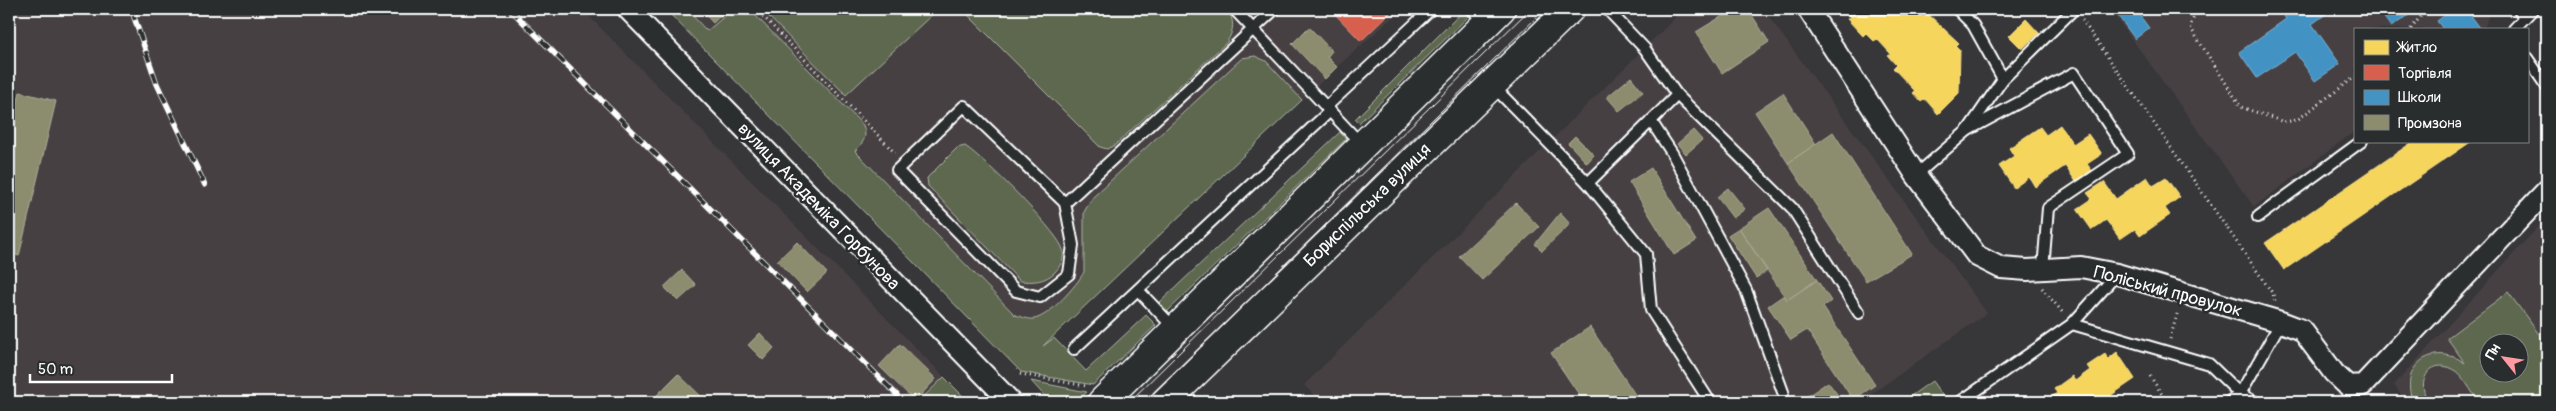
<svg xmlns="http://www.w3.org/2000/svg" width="2556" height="411" font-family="Pangolin,sans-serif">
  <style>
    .built { fill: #464043; fill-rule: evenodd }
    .green { fill: #5d6850; stroke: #aeb4a8; fill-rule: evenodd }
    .homes { fill: #f6d55c; stroke: #f9e28d }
    .shops { fill: #d6604d; stroke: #e29082 }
    .schools { fill: #4393c3; stroke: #7bb3d5 }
    .industry { fill: #8c8c6e; stroke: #aeae9a }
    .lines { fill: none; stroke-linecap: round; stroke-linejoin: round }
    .service-casing { stroke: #fff; stroke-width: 14 }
    .minor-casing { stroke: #fff; stroke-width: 24 }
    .secondary-casing { stroke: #fff; stroke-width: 31 }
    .path { stroke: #fff; stroke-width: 3; stroke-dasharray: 1 4; stroke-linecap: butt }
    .service { stroke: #2a2d2e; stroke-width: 10 }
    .minor { stroke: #2a2d2e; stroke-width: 20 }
    .secondary { stroke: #2a2d2e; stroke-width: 28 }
    .tram { stroke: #fff; stroke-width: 1 }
    .rail-casing { stroke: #fff; stroke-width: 5.5 }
    .rail { stroke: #2a2d2e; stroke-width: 4; stroke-dasharray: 11; stroke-linecap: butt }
    .labels { text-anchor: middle; stroke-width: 5; stroke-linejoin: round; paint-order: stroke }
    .street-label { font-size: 18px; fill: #fff; stroke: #2a2d2e }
  </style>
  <rect width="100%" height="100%" fill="#373638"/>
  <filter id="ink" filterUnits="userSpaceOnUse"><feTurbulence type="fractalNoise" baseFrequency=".02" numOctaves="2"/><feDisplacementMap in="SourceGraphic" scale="10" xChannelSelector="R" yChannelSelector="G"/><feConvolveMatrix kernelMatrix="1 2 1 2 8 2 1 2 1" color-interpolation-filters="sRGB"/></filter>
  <g filter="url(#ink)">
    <g class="built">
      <polygon points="9,9 582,9 969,402 9,402"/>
      <polygon points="685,9 1402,9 1337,67 1034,354 1019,356"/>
      <polygon points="1684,9 1763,9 1987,313 1860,402 1321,402 1304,385"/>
      <polygon points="2110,9 2491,9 2484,29 2355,29 2355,131 2254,207"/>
      <path d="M2547 217V402H2406L2394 385ZM2488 344H2518V374H2488Z"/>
    </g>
    <g class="green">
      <path d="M665 9H686L707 31 733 9H749L863 125C868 138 863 142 855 151L1015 315C1020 316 1029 320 1034 319 1049 317 1077 285 1084 272V212L1093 197 1242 58 1255 56 1266 61 1302 100 1043 346 1054 338 1086 371 1146 315 1156 325 1093 385 1021 372Z"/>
      <polygon points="761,9 938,9 846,95"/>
      <path d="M962 9H1227C1235 21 1234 30 1227 42L1115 145 1107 149 1100 147Z"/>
      <polygon points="1463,11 1469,16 1359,123 1355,119"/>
      <polygon points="1340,132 1346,139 1167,312 1159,303"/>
      <path d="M965 146C985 159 1053 227 1062 247 1066 255 1061 266 1055 272 1045 282 1033 282 1020 281L928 186 927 178 957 148Z"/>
      <path d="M2508 292 2547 345V402H2479C2471 392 2463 374 2452 369 2429 357 2415 384 2429 402H2413C2398 365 2434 341 2465 363L2447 338ZM2488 344H2518V374H2488Z"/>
      <polygon points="944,377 969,402 918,402"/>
      <polygon points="1031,381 1087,392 1076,402 1050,402"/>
      <polygon points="1932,381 1947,402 1902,402"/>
    </g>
    <g class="homes">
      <polygon points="1842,9 1915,9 1923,17 1927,13 1959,43 1956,46 1960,50 1959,93 1938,114 1925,99 1921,102 1913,93 1915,91 1893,68 1896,65 1888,56 1891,54 1877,39 1874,41 1866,33 1863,36 1847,19 1850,17"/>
      <polygon points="2026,19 2039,33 2022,49 2009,36"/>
      <polygon points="2060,125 2073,144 2088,134 2102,154 2087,164 2093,172 2077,183 2065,166 2035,187 2029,177 2014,188 1999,166 2014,156 2009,148 2040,127 2046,135"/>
      <polygon points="2414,141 2472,141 2284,270 2265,243"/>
      <polygon points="2147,177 2153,186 2166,178 2180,197 2165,208 2170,215 2140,236 2135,229 2120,239 2106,220 2092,230 2077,209 2092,199 2087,193 2104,182 2116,199"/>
      <polygon points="2117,352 2135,379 2110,396 2112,399 2108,402 2044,402 2057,393 2054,389 2072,376 2075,381 2090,370 2087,366 2105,354 2108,359"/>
    </g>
    <polygon class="shops" points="1330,9 1394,9 1361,41"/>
    <g class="schools">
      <polygon points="2113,9 2135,9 2149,28 2135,39"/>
      <polygon points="2279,9 2333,9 2312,24 2340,64 2315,81 2295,52 2257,78 2239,52 2286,19"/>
      <polygon points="2378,9 2418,9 2391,27"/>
      <polygon points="2453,9 2466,9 2481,29 2443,29 2437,21"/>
    </g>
    <g class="industry">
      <polygon points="700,9 728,9 713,23"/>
      <polygon points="1734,9 1748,9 1769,42 1722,73 1696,32"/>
      <polygon points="1309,27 1332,51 1327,57 1337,67 1325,79 1292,44"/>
      <polygon points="1631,77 1643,92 1619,111 1607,97"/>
      <polygon points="20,92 56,101 19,256 9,253 9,142"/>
      <polygon points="1783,93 1816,144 1788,163 1755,112"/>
      <polygon points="1693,130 1702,140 1686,154 1677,144"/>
      <polygon points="1833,132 1912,254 1866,281 1788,163"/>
      <polygon points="1575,136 1594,155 1587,163 1568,143"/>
      <polygon points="1651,168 1696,241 1674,255 1629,182"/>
      <polygon points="1728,188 1745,209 1733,218 1717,197"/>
      <polygon points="1516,203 1539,227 1482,280 1459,256"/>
      <polygon points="1769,208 1817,280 1787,300 1739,228"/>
      <polygon points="1560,213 1570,224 1542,251 1535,244"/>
      <polygon points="1739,228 1767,271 1756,278 1728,235"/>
      <polygon points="797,242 827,273 807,292 777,261"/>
      <polygon points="682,270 696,285 678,301 664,287"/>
      <polygon points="1817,280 1831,301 1823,307 1875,385 1853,400 1807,330 1791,340 1768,306 1784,295 1787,300"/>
      <polygon points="1590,327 1640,402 1584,402 1551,353"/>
      <polygon points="760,333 774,348 763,360 748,345"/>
      <polygon points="900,344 936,379 915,401 879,366"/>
      <polygon points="678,374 707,402 650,402"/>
      <polygon points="1828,382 1843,402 1799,402"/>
    </g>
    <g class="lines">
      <defs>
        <g id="service">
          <polyline points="1234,9 1361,144"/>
          <polyline points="1472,9 1485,23"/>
          <polyline points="1607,9 1645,49 1677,95 1792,208 1859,313"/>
          <polyline points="1957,9 1973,25 2003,79"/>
          <polyline points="2519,9 2524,18"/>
          <polyline points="2514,29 2533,9"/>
          <polyline points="2527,58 2547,87"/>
          <polyline points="1492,85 1588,183 1646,254 1651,310 1710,402"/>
          <polyline points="1677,95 1651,121 1672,153 1746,290 1783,392"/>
          <polygon points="964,106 1065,203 1073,245 1069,274 1040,297 1016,291 897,170"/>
          <polyline points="1326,107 1431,9"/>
          <polyline points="1968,130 2074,73 2128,154 2048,208 2043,269"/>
          <polyline points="1916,175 1968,130 2003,79 2074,9"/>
          <polyline points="1588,183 1651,121"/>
          <polyline points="1065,203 1275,9"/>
          <polyline points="2258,217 2362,141"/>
          <polyline points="1138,290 1175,329"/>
          <polyline points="2072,324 2209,364 2240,394 2255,402"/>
          <polyline points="1074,349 1330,111"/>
          <polyline points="1960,402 2072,324 2117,274"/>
          <polyline points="2229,402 2240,394 2281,322"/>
        </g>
        <g id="minor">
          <polyline points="628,9 1011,402"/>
          <polyline points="1808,9 1916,175 1977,256 2001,268 2027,270 2081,267 2117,274 2281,322 2302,330 2334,373 2348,386 2363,385 2547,190"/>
        </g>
        <g id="secondary">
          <polyline points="1102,402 1501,9"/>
          <polyline points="1165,402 1570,9"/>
        </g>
      </defs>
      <use href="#service" class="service-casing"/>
      <use href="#minor" class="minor-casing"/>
      <use href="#secondary" class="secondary-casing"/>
      <g class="path">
        <polyline points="756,9 895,153"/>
        <polyline points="2197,9 2190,27 2241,107 2284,122 2297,120 2355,77"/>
        <polyline points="2082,20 2273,294 2275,301"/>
        <polyline points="2411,29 2426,9"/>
        <polyline points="2042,288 2064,314"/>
        <polyline points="2170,339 2178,311"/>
        <polyline points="1020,374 1086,386"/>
        <polyline points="2150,376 2167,402"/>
      </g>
      <use href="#service" class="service"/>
      <use href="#minor" class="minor"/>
      <use href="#secondary" class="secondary"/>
      <g class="tram">
        <polyline points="1129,402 1530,9"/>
        <polyline points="1145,402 1545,9"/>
      </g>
      <defs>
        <g id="rail">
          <polyline points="134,9 134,17 157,84 205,185"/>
          <polyline points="510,9 897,395"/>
        </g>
      </defs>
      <use href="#rail" class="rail-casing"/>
      <use href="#rail" class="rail"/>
    </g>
  </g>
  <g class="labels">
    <g class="street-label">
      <text transform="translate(1367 205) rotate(-44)" y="6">Бориспільська вулиця</text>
      <text transform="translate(819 206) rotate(46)" y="6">вулиця Академіка Горбунова</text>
      <text transform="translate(2168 291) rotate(15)" y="6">Поліський провулок</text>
    </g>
  </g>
  <rect width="2556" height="411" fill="none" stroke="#2a2d2e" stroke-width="30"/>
  <rect x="15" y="15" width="2526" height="381" fill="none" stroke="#fff" stroke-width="2" filter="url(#ink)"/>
  <rect x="2354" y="28" width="175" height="115" fill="#2a2d2e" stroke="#7f8182"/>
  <rect x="2364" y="40" width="25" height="15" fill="#f6d55c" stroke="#7f8182"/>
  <text x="2398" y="52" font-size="15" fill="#ffffff">Житло</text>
  <rect x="2364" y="65" width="25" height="15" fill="#d6604d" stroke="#7f8182"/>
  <text x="2398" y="78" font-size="15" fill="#ffffff">Торгівля</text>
  <rect x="2364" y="90" width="25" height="15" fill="#4393c3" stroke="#7f8182"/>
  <text x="2398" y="102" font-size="15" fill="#ffffff">Школи</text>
  <rect x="2364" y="115" width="25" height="15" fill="#8c8c6e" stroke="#7f8182"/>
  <text x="2398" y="128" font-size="15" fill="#ffffff">Промзона</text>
  <g transform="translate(2504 358) rotate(300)"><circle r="24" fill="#2a2d2e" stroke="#7f8182"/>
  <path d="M0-4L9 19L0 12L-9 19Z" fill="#ff9aa2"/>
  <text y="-8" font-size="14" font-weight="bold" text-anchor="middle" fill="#ffffff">Пн</text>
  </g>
  <path d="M30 374v8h142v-8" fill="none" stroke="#ffffff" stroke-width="2.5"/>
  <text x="38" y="374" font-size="15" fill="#ffffff" stroke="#2a2d2e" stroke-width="4" paint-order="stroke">50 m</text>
</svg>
